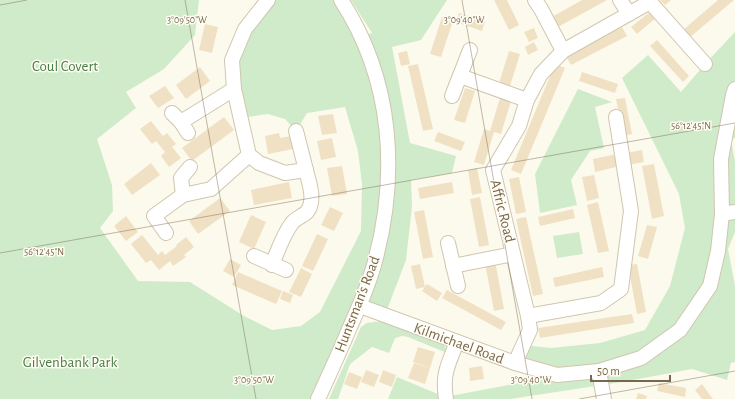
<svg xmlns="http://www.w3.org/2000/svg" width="735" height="399" font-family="'Alegreya Sans',sans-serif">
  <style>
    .green { fill: #cfebca }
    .building { fill: #f1e1c4 }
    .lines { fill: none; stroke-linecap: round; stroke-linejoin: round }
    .minor-casing { stroke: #cfc6b0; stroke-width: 16 }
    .minor { stroke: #fff; stroke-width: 14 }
    .ticks { fill: none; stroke: #78674e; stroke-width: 1; stroke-opacity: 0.45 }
    .labels { text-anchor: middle; stroke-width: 3; stroke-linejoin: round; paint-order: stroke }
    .park-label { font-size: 15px; fill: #497d46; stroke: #fffdf3 }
    .street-label { font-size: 15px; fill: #78674e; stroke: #fffdf3 }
    .ticks-label { font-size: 10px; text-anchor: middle; fill: #78674e; stroke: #fffdf3; stroke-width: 3; stroke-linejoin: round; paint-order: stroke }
  </style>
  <rect width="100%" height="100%" fill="#fcfaec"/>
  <g class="green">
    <path d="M0 0H199L195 35 164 69 126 92 136 108 97 139 112 185 113 211 100 228 138 281 190 282 244 316 272 330 301 326 320 312 361 231 362 184 358 151 345 107 307 113 296 131 285 119 268 114 241 118 232 60 268 0H341L361 37 372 33 351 0H447L421 40 392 47 410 143 456 156 452 173 411 180 412 207 406 260 385 315 360 306 374 266 384 183C381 200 380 217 376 234 362 291 335 345 311 399H0Z"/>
    <polygon points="735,32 735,138 731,139 735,162 735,232 728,249 735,286 735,362 731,363 727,380 692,369 622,382 510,399 388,399 397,377 445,397 556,376 515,363 523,345 551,348 600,343 645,330 670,286 685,228 679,194 622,78 648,55 681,92 705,64"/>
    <polygon points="578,89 612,102 595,107 604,148 590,151 571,180 577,205 540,213 535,174"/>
    <polygon points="579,232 583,254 557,258 553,236"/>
    <polygon points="382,321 439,342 445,346 447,353 408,337 402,336 395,338 389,353 372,347 350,364 338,399 329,399 361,327 367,323"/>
  </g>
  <g class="building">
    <polygon points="494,0 507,0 519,25 509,30"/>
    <polygon points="582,0 607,0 556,28 550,18"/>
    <polygon points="660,0 671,0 665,5"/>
    <polygon points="718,0 734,0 689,38 683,30"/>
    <polygon points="651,11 656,18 637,34 631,27"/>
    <polygon points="459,13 485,22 482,31 456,22"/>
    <polygon points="442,17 453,21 441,57 430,54"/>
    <polygon points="205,24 218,27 212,53 199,50"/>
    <polygon points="622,27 627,36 571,65 566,56"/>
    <polygon points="534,28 538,38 529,42 524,32"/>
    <polygon points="657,40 689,76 683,82 650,46"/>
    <polygon points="534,42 538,50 528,55 525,47"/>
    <polygon points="407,51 410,64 401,66 398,53"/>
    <polygon points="509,51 520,54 510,86 499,83"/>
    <polygon points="418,64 433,129 423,131 408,66"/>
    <polygon points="555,64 565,68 521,174 511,170"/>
    <polygon points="200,67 210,81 186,99 176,85"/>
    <polygon points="582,72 618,84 615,93 579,81"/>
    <polygon points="165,86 174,98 158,108 149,96"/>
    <polygon points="465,88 475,91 465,123 454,120"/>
    <polygon points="500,98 511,101 501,134 494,132 484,165 474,162 484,129 490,131"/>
    <polygon points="625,98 632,134 623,136 616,99"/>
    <polygon points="333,114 337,133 322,135 318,116"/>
    <polygon points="224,117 234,130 192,161 182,148"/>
    <polygon points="151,121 163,136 167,133 176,144 172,147 181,158 169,167 161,156 165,152 156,141 152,144 140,129"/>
    <polygon points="438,132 465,142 461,151 434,141"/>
    <polygon points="279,133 280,138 291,136 293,149 268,154 265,136"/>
    <polygon points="332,138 336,157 321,160 317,141"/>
    <polygon points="642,150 644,162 628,165 626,153"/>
    <polygon points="617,154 620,166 595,172 593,159"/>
    <polygon points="151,163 160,175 132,195 124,184"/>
    <polygon points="654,164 664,216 652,219 642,166"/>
    <polygon points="342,166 347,194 332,196 327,168"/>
    <polygon points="477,168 482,193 472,195 468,170"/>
    <polygon points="594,175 599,198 587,201 582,177"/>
    <polygon points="519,177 526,212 516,214 509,179"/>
    <polygon points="289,182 292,198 254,205 251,190"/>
    <polygon points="452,182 454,193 420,199 418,188"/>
    <polygon points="480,197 489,245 479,247 470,199"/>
    <polygon points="220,198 230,211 198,234 189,221"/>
    <polygon points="598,202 609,251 598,253 587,205"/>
    <polygon points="330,207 343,213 334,231 321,225"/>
    <polygon points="573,209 575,218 540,226 538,217"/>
    <polygon points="424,210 433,257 423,259 414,212"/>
    <polygon points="251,215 266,222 254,249 239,242"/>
    <polygon points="126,216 138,232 126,241 114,226"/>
    <polygon points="526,217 543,294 533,296 516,219"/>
    <polygon points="647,225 657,227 648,259 638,256"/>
    <polygon points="317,234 328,239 313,271 302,266"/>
    <polygon points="142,235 158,255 162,251 165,255 177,246 176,245 186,237 194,247 184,255 186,257 173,266 170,261 159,270 151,260 146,263 131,244"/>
    <polygon points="230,259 241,265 234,277 223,271"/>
    <polygon points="495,261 504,309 494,311 485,263"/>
    <polygon points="420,264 425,287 416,289 411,266"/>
    <polygon points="637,264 646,312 637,314 628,265"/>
    <polygon points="602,267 604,277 555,287 553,278"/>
    <polygon points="301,268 312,274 301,297 289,292"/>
    <polygon points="238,272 282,291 276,304 232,285"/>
    <polygon points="427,284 442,293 437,301 422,291"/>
    <polygon points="447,290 506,322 501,330 442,298"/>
    <polygon points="283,291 293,295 290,303 280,299"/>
    <polygon points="632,314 634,323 540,338 538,328"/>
    <polygon points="418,347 435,352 430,368 413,362"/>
    <polygon points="414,363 430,368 425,384 408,378"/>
    <polygon points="482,366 484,379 470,381 469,368"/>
    <polygon points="366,370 379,375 374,387 361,382"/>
    <polygon points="383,370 396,375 392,387 379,382"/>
    <polygon points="349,372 362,377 357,389 344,384"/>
    <polygon points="659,383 686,388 685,397 657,391"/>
    <polygon points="702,384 710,395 713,399 702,399 695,390"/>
    <polygon points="638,393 647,396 646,399 636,399"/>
  </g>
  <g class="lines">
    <defs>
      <g id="minor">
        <path d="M268 0 245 29 232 60 234 89 249 155 259 163 285 173 306 170C309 183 316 200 307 212 303 216 296 218 292 223 283 235 278 250 272 265"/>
        <polyline points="535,0 541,9 563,51"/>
        <polyline points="620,0 629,14"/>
        <polyline points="650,2 705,64"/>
        <polyline points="460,76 527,100"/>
        <polyline points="452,96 470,50"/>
        <polyline points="172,113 181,122 188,133"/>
        <polyline points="181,122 234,89"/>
        <polyline points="296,131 306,170"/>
        <polyline points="183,195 181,178 190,167"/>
        <polyline points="722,214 735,212"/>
        <polyline points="166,233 154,216 183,195 211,189 249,155"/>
        <polyline points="448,243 458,286"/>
        <polyline points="254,256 286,270"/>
        <polyline points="453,266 513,254"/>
        <polyline points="360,306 515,363 557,375 599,371 641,358 680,330 710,286 718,251 722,214 721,159 733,95 735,89"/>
        <polyline points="528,316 601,303 621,289 631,211 616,117"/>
        <polyline points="515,363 530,330 528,316 493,170 519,126 527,100 541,74 563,51 650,2 651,0"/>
        <polyline points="599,371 604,399"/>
        <path d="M318 399C329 375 340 351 350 327 359 307 368 286 374 265 399 175 393 80 341 0"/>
        <path d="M446 399C442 374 448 365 457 342"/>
      </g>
    </defs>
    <use href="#minor" class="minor-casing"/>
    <use href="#minor" class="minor"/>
  </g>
  <path class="ticks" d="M185 0 256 399M462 0 532 399M0 5 27 0M0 253 735 123M579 399 735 371"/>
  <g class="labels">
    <g class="park-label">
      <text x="65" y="71">Coul Covert</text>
      <text x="70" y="367">Gilvenbank Park</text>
    </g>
    <g class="street-label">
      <text transform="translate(503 211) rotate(76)" y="5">Affric Road</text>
      <text transform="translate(357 304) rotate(-69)" y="5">Huntsman's Road</text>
      <text transform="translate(459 343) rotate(20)" y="5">Kilmichael Road</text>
    </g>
  </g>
  <g class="ticks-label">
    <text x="187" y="23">3°09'50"W</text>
    <text x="464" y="23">3°09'40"W</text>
    <text x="691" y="129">56°12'45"N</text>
    <text x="44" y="255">56°12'45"N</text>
    <text x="254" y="383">3°09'50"W</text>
    <text x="531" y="383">3°09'40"W</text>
  </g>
  <path d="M591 375v6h79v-6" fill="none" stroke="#78674e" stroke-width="2"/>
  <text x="597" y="375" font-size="12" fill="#78674e" stroke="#fffdf3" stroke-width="3" paint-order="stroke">50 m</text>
</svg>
